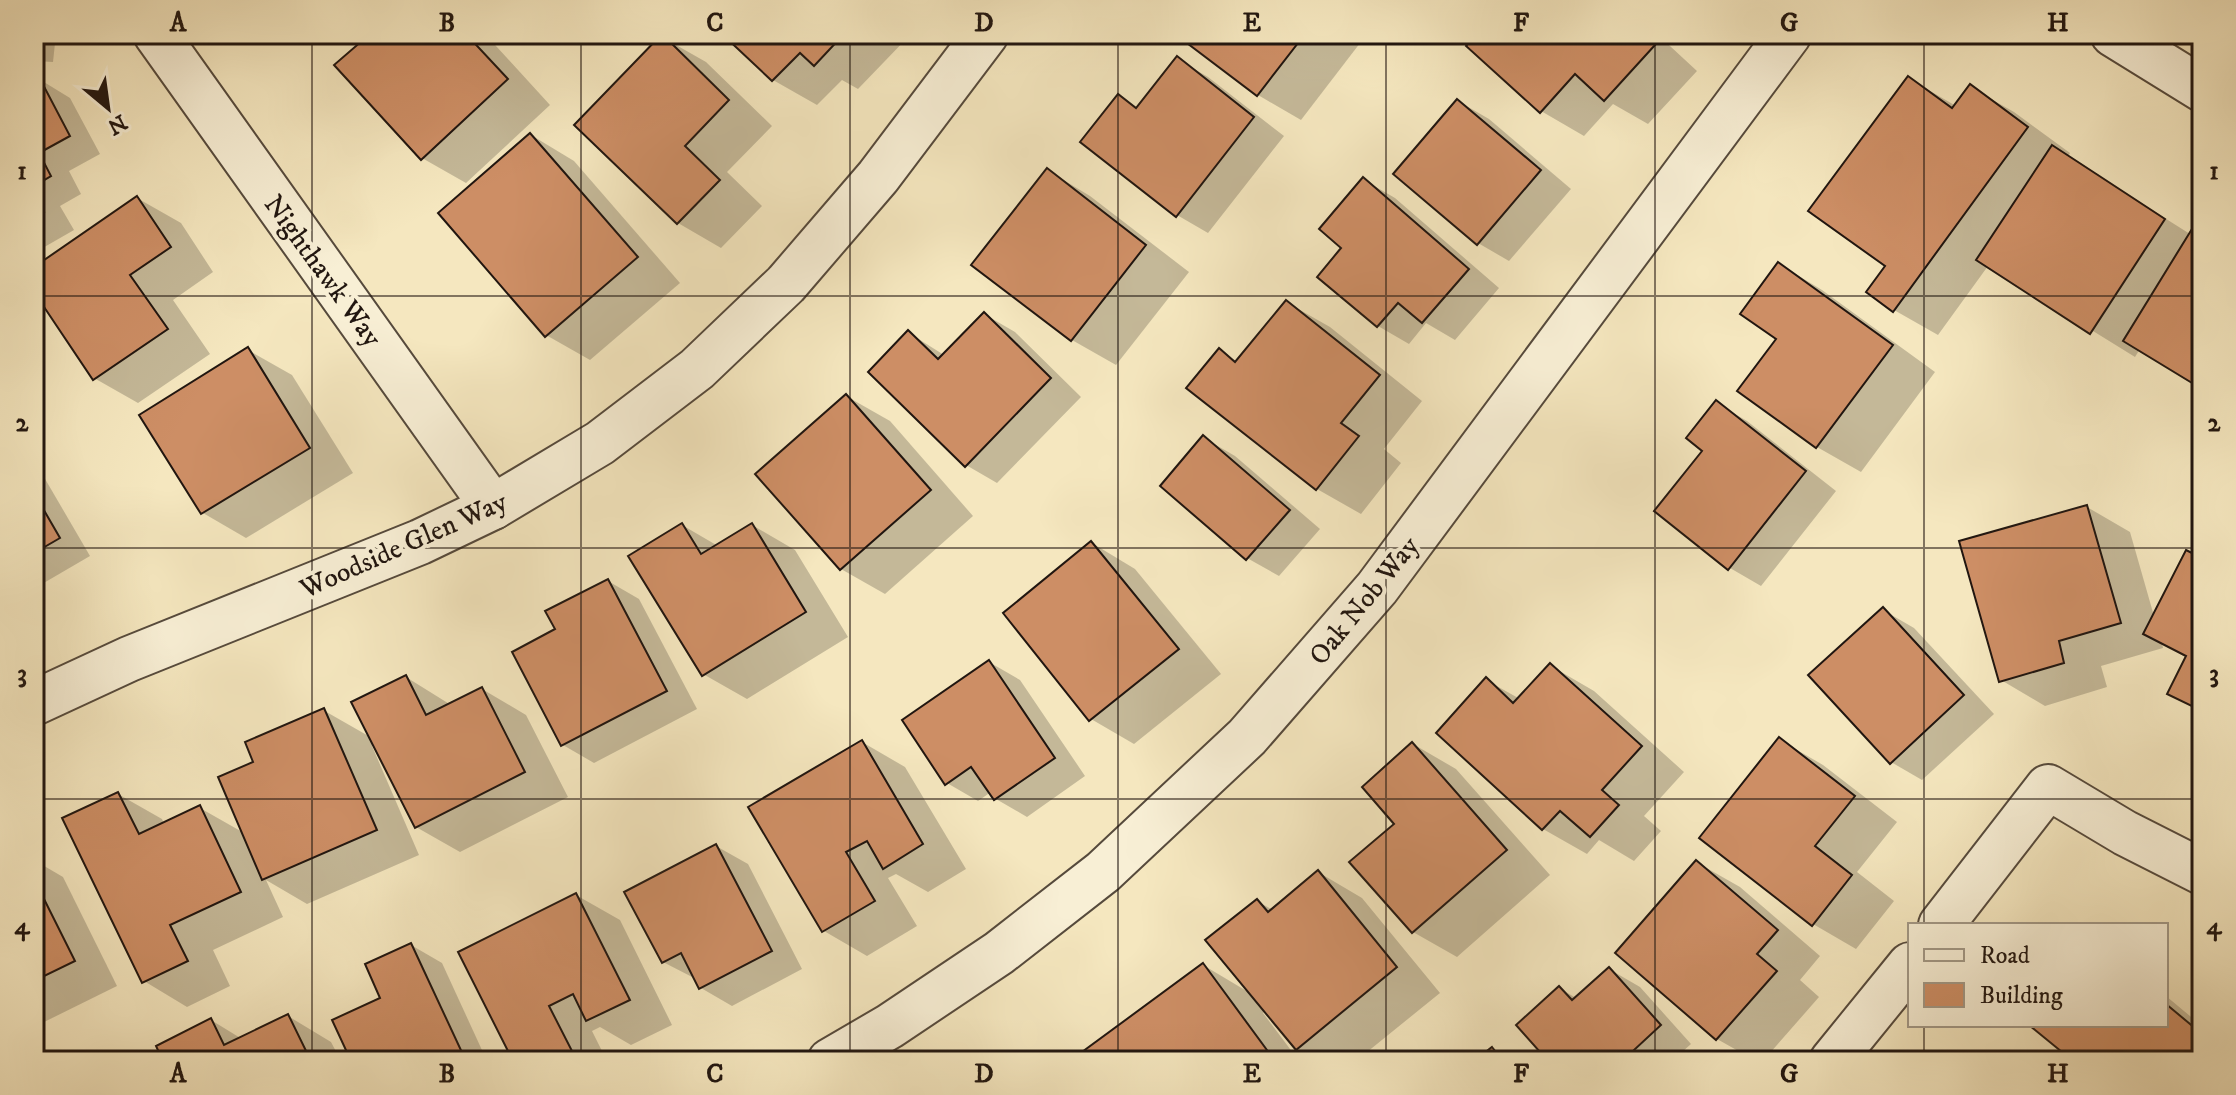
<svg xmlns="http://www.w3.org/2000/svg" width="2236" height="1095" font-family="'IM FELL DW Pica',serif">
  <style>
    .shadow { fill: #0003 }
    .building { fill: #cd8e65; stroke: #211610; stroke-width: 2 }
    .lines { fill: none; stroke-linecap: round; stroke-linejoin: round }
    .minor-casing { stroke: #564a3c; stroke-width: 48 }
    .minor { stroke: #f8efd5; stroke-width: 44 }
    .grid { fill: none; stroke: #211610; stroke-width: 2; stroke-opacity: 0.55 }
    .labels { text-anchor: middle; stroke-width: 8; stroke-linejoin: round; paint-order: stroke }
    .street-label { font-size: 28px; fill: #211610; stroke: #f8efd5 }
    .neatline { fill: none; stroke: #211610; stroke-width: 3 }
    .grid-label { font-size: 26px; text-anchor: middle; font-weight: bold; fill: #211610 }
  </style>
  <rect width="100%" height="100%" fill="#f5e7bf"/>
  <filter id="stains"><feTurbulence type="fractalNoise" baseFrequency=".0025" numOctaves="4"/><feColorMatrix values="0 0 0 0 .2 0 0 0 0 .09 0 0 0 0 .02 0 0 0 .5 -.17"/></filter>
  <radialGradient id="worn" r=".72"><stop offset=".6" stop-color="#630" stop-opacity="0"/><stop offset="1" stop-color="#630" stop-opacity=".3"/></radialGradient>
  <g class="shadow">
    <polygon points="34,34 56,34 53,62 34,61"/>
    <polygon points="360,34 485,34 550,105 466,183 422,158 366,40"/>
    <polygon points="725,34 911,34 858,89 842,80 817,105 773,80"/>
    <polygon points="1178,34 1367,34 1301,120 1258,95"/>
    <polygon points="1479,34 1657,34 1697,71 1648,124 1613,104 1584,136 1541,111"/>
    <polygon points="662,37 706,62 772,126 727,172 762,206 721,248 678,223"/>
    <polygon points="1177,59 1208,77 1284,136 1208,233 1177,215 1119,97 1138,108"/>
    <polygon points="1908,78 1956,106 1970,87 2014,112 2070,153 2068,157 2190,234 2202,230 2202,387 2140,349 2135,357 1988,266 1938,335 1894,310 1888,266"/>
    <polygon points="39,79 70,98 100,154 69,171 81,194 60,206 74,230 34,253 34,82"/>
    <polygon points="1458,101 1489,119 1571,189 1509,261 1478,243"/>
    <polygon points="531,135 574,161 680,283 590,360 546,335"/>
    <polygon points="1047,170 1090,196 1189,272 1116,365 1072,340 974,265"/>
    <polygon points="1364,180 1395,198 1499,288 1455,340 1426,323 1409,344 1378,326 1344,248"/>
    <polygon points="137,198 181,223 213,272 173,300 210,354 138,403 94,378 34,289 34,269"/>
    <polygon points="1779,264 1822,290 1935,372 1861,472 1817,447 1740,390 1779,339"/>
    <polygon points="1286,302 1330,327 1422,401 1384,449 1401,463 1361,514 1317,489 1219,351 1238,362"/>
    <polygon points="984,314 1015,332 1081,397 997,483 966,465 909,333 944,355"/>
    <polygon points="248,350 292,375 353,473 246,538 203,513 142,416"/>
    <polygon points="846,396 890,421 973,516 885,594 841,569"/>
    <polygon points="1716,403 1747,421 1836,491 1761,586 1730,568 1657,511 1705,450"/>
    <polygon points="1204,438 1235,456 1320,529 1279,576 1247,558"/>
    <polygon points="34,460 90,556 42,584 34,580"/>
    <polygon points="2087,507 2130,532 2154,616 2202,560 2202,711 2170,693 2187,658 2162,643 2163,648 2101,666 2107,687 2045,706 2001,680"/>
    <polygon points="682,525 718,546 752,525 795,550 848,637 747,699 703,674"/>
    <polygon points="1092,543 1135,569 1221,674 1134,744 1091,719"/>
    <polygon points="608,581 639,599 697,709 594,763 563,745 558,630"/>
    <polygon points="1883,610 1914,628 1994,714 1922,780 1891,762"/>
    <polygon points="989,662 1020,680 1085,776 1027,817 996,799 991,792 978,801 947,783"/>
    <polygon points="1551,666 1594,691 1684,772 1644,816 1661,831 1634,861 1599,840 1587,854 1543,829 1439,733 1486,680 1520,699"/>
    <polygon points="406,677 451,705 482,689 526,715 568,797 460,852 416,827 375,744 372,746 419,855 307,904 266,880 283,917 213,950 230,986 187,1007 144,981 118,794 162,819 164,824 200,808 244,833 256,763 323,710 372,738"/>
    <polygon points="1780,740 1823,765 1897,822 1857,872 1894,901 1856,949 1813,924"/>
    <polygon points="862,742 905,767 966,869 928,892 896,874 888,878 917,926 867,956 824,931"/>
    <polygon points="1413,744 1456,769 1550,875 1457,957 1413,932 1352,863 1397,824"/>
    <polygon points="716,846 748,864 802,969 732,1006 701,988 696,979 663,962"/>
    <polygon points="34,860 63,877 117,986 34,1027"/>
    <polygon points="1696,862 1740,887 1820,956 1800,980 1819,997 1763,1061 1756,1061 1717,1039"/>
    <polygon points="1318,872 1362,898 1440,993 1356,1061 1318,1061 1297,1049 1266,1011 1263,1013 1299,1061 1091,1061 1203,965 1250,993 1257,901 1273,910"/>
    <polygon points="576,895 620,920 672,1025 631,1045 600,1027 592,1031 607,1061 515,1061"/>
    <polygon points="411,945 442,963 487,1061 353,1061"/>
    <polygon points="1609,969 1640,987 1691,1044 1672,1061 1551,1061 1559,988 1576,998"/>
    <polygon points="2166,996 2202,1026 2202,1061 2076,1061 2032,1025 2166,1025"/>
    <polygon points="288,1016 331,1042 341,1061 165,1061 211,1020 242,1039"/>
    <polygon points="1492,1049 1513,1061 1477,1061"/>
  </g>
  <g class="building">
    <polygon points="357,34 466,34 508,79 421,160 334,65 363,40"/>
    <polygon points="662,34 729,100 685,146 720,180 677,224 574,125"/>
    <polygon points="722,34 844,34 814,66 800,53 772,81"/>
    <polygon points="1175,34 1305,34 1257,96"/>
    <polygon points="1476,34 1643,34 1655,45 1604,101 1575,74 1540,113 1466,46"/>
    <polygon points="1177,56 1254,117 1176,217 1080,142 1118,94 1136,108"/>
    <polygon points="1908,76 1952,108 1970,84 2028,127 1893,312 1866,292 1885,266 1808,211"/>
    <polygon points="39,77 70,136 39,153 51,176 34,186 34,80"/>
    <polygon points="1457,99 1541,170 1477,245 1393,174"/>
    <polygon points="530,133 638,257 545,337 438,213"/>
    <polygon points="2052,145 2165,219 2090,334 1976,260"/>
    <polygon points="1047,168 1146,245 1071,341 971,265"/>
    <polygon points="1363,177 1469,269 1422,323 1398,303 1377,327 1317,277 1341,248 1319,229"/>
    <polygon points="34,194 44,212 34,218"/>
    <polygon points="137,196 171,247 130,275 168,329 93,380 34,292 34,267"/>
    <polygon points="2195,224 2202,228 2202,389 2123,341"/>
    <polygon points="1778,262 1893,345 1816,448 1737,391 1776,339 1740,314"/>
    <polygon points="1286,300 1380,375 1341,423 1359,436 1316,490 1186,388 1219,348 1235,362"/>
    <polygon points="984,312 1051,378 965,467 868,372 908,330 938,359"/>
    <polygon points="248,347 310,448 201,514 139,415"/>
    <polygon points="846,394 931,490 840,570 755,474"/>
    <polygon points="1716,400 1806,471 1728,570 1654,511 1702,451 1686,438"/>
    <polygon points="1203,435 1290,510 1246,560 1160,486"/>
    <polygon points="34,493 60,538 34,553"/>
    <polygon points="2087,505 2121,623 2059,641 2064,663 1999,682 1959,541"/>
    <polygon points="682,523 701,554 752,523 806,612 702,676 628,556"/>
    <polygon points="1091,541 1179,649 1089,721 1003,613"/>
    <polygon points="2186,550 2202,558 2202,711 2167,694 2186,656 2143,634"/>
    <polygon points="608,579 667,691 561,746 512,652 555,629 545,611"/>
    <polygon points="1883,607 1964,695 1890,764 1808,675"/>
    <polygon points="989,660 1055,758 994,800 971,767 945,785 902,720"/>
    <polygon points="1550,663 1642,746 1602,790 1619,805 1590,837 1560,811 1542,830 1436,733 1486,677 1513,703"/>
    <polygon points="406,675 426,715 482,687 525,772 415,828 351,702"/>
    <polygon points="324,708 377,830 262,880 218,777 253,762 245,742"/>
    <polygon points="1779,737 1855,796 1815,846 1852,875 1812,926 1699,838"/>
    <polygon points="862,740 923,844 883,869 867,841 846,852 875,901 822,932 748,807"/>
    <polygon points="1412,742 1507,850 1412,933 1349,862 1394,824 1362,787"/>
    <polygon points="118,792 139,834 200,805 241,892 170,925 188,961 142,983 62,818"/>
    <polygon points="716,844 772,951 699,989 681,953 662,963 624,892"/>
    <polygon points="1696,860 1778,930 1757,954 1777,971 1716,1040 1615,953"/>
    <polygon points="1318,870 1397,967 1296,1050 1205,940 1257,899 1268,912"/>
    <polygon points="34,879 75,961 34,981"/>
    <polygon points="576,893 630,1000 586,1021 573,994 549,1006 572,1051 550,1061 513,1061 458,952"/>
    <polygon points="411,943 466,1061 351,1061 332,1020 380,998 365,964"/>
    <polygon points="1203,963 1275,1061 1088,1061 1082,1052"/>
    <polygon points="1609,967 1661,1025 1634,1050 1644,1061 1548,1061 1516,1025 1559,986 1572,1000"/>
    <polygon points="2166,1004 2202,1034 2202,1043 2188,1061 2073,1061 2029,1025 2166,1025"/>
    <polygon points="288,1014 311,1061 163,1061 156,1046 211,1018 224,1045"/>
    <polygon points="1492,1047 1503,1061 1474,1061"/>
  </g>
  <g class="lines">
    <defs>
      <g id="minor">
        <polyline points="156,34 493,507"/>
        <polyline points="2113,34 2202,89"/>
        <polyline points="34,703 129,659 420,542 493,507 600,443 697,369 786,284 878,177 986,34"/>
        <polyline points="1941,925 2048,787 2125,833 2202,872"/>
        <polyline points="830,1061 890,1026 999,953 1103,872 1247,737 1377,588 1789,34"/>
        <polyline points="1832,1061 1910,965"/>
      </g>
    </defs>
    <use href="#minor" class="minor-casing"/>
    <use href="#minor" class="minor"/>
  </g>
  <path class="grid" d="M312 34V1061M581 34V1061M850 34V1061M1118 34V1061M1386 34V1061M1655 34V1061M1924 34V925M34 296H2202M34 548H2202M34 799H2202M1924 1025V1061"/>
  <g class="labels">
    <g class="street-label">
      <text transform="translate(324 270) rotate(54)" y="10">Nighthawk Way</text>
      <text transform="translate(403 544) rotate(-24)" y="10">Woodside Glen Way</text>
      <text transform="translate(1363 600) rotate(-51)" y="10">Oak Nob Way</text>
    </g>
  </g>
  <rect width="2236" height="1095" fill="none" stroke="#f5e7bf" stroke-width="88"/>
  <rect x="1908" y="923" width="260" height="104" fill="#f8efd5" stroke="#a29886" stroke-width="2"/>
  <rect x="1924" y="949" width="40" height="12" fill="#f8efd5" stroke="#a29886" stroke-width="2"/>
  <text x="1980" y="963" font-size="24" fill="#211610">Road</text>
  <rect x="1924" y="983" width="40" height="24" fill="#cd8e65" stroke="#a29886" stroke-width="2"/>
  <text x="1980" y="1003" font-size="24" fill="#211610">Building</text>
  <g transform="translate(108 108) rotate(151)" stroke="#f8efd5" stroke-width="6" paint-order="stroke">
  <path d="M0-6L14 30L0 20L-14 30Z" fill="#211610"/>
  <text y="-12" font-size="22" font-weight="bold" text-anchor="middle" fill="#211610">N</text>
  </g>
  <rect x="44" y="44" width="2148" height="1007" class="neatline"/>
  <g class="grid-label">
    <text x="178" y="31">A</text>
    <text x="447" y="31">B</text>
    <text x="715" y="31">C</text>
    <text x="984" y="31">D</text>
    <text x="1252" y="31">E</text>
    <text x="1521" y="31">F</text>
    <text x="1789" y="31">G</text>
    <text x="2058" y="31">H</text>
    <text x="22" y="179">1</text>
    <text x="2214" y="179">1</text>
    <text x="22" y="431">2</text>
    <text x="2214" y="431">2</text>
    <text x="22" y="682">3</text>
    <text x="2214" y="682">3</text>
    <text x="22" y="934">4</text>
    <text x="2214" y="934">4</text>
    <text x="178" y="1082">A</text>
    <text x="447" y="1082">B</text>
    <text x="715" y="1082">C</text>
    <text x="984" y="1082">D</text>
    <text x="1252" y="1082">E</text>
    <text x="1521" y="1082">F</text>
    <text x="1789" y="1082">G</text>
    <text x="2058" y="1082">H</text>
  </g>
  <rect width="100%" height="100%" filter="url(#stains)"/>
  <rect width="100%" height="100%" fill="url(#worn)"/>
</svg>
